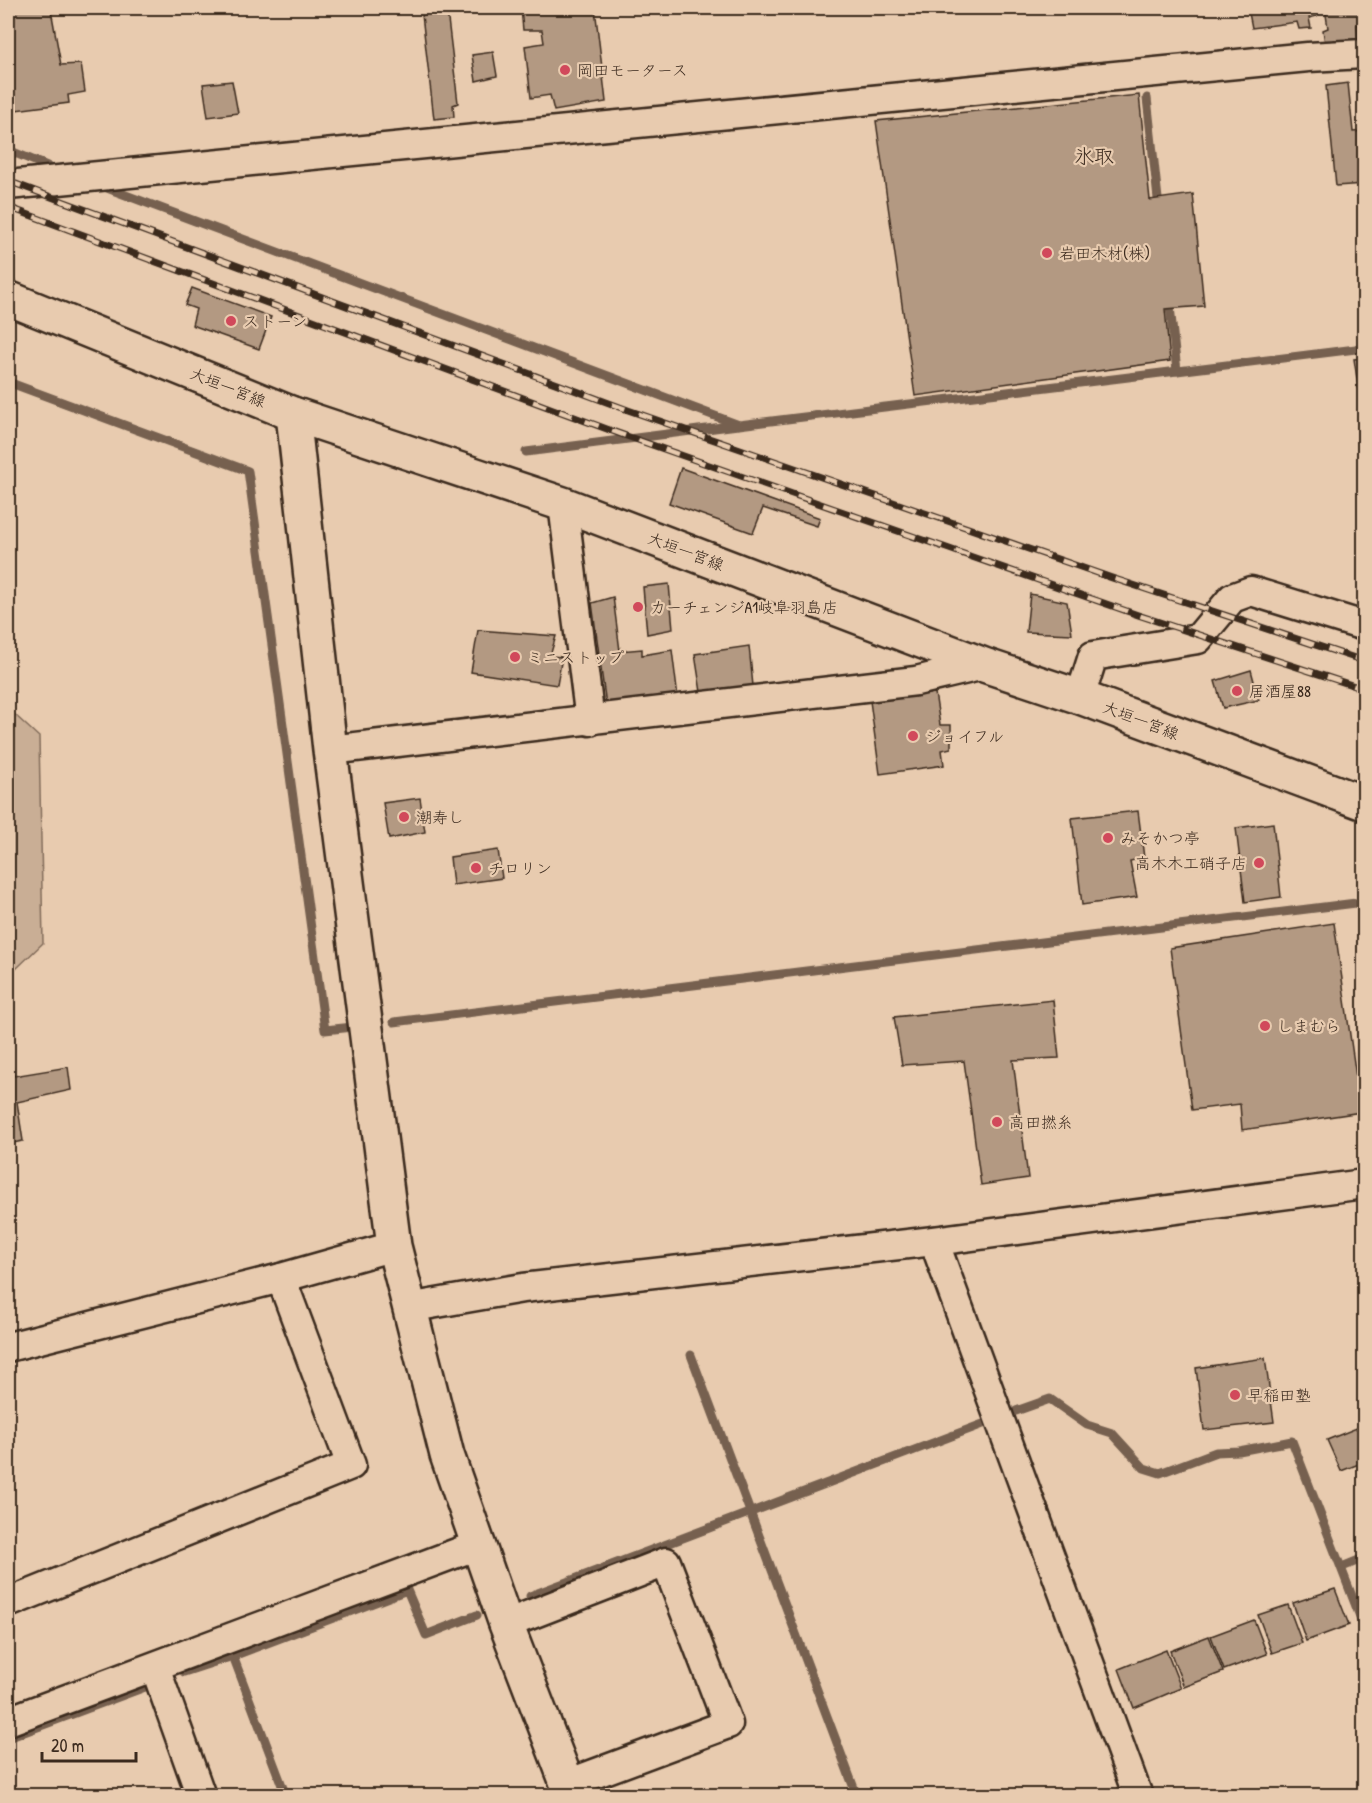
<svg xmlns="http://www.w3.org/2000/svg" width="1372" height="1803" font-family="'Patrick Hand','Klee One',sans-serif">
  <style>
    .green { fill: #c9ae95; stroke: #826c5a; stroke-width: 1.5 }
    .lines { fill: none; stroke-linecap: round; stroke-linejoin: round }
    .stream { stroke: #766150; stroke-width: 9 }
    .building { fill: #b39982; stroke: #3b2a1e; stroke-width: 1.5 }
    .minor-casing { stroke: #3b2a1e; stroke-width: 33 }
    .tertiary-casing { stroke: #3b2a1e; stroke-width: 38 }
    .primary-casing { stroke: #3b2a1e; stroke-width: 38 }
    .minor { stroke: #e8cbaf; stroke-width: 28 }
    .tertiary { stroke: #e8cbaf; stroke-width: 33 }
    .primary { stroke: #e8cbaf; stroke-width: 33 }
    .rail-casing { stroke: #3b2a1e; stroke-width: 7 }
    .rail { stroke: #e8cbaf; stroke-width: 4.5; stroke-dasharray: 14; stroke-linecap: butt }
    .poi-dot { fill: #d1495b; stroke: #e8cbaf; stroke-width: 2 }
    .labels { text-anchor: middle; stroke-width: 4.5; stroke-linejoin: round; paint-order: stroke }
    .poi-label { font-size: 16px; fill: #3b2a1e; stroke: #e8cbaf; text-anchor: start }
    .street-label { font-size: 16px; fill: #3b2a1e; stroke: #e8cbaf }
    .quarter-label { font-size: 20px; fill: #3b2a1e; stroke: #e8cbaf }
  </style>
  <rect width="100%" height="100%" fill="#e8cbaf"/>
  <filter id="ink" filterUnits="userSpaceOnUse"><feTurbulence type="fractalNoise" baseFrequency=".0167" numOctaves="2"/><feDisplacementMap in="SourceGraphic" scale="12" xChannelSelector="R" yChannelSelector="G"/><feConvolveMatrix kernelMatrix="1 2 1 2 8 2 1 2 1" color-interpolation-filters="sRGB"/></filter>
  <g filter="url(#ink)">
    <polygon class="green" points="8,714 14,714 39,737 43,943 17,968 8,968"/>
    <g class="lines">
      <g class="stream">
        <polyline points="1147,98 1159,208"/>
        <polyline points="8,150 47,166"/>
        <polyline points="107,188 739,425 1364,348"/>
        <polyline points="1169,297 1177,371"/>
        <polyline points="8,382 248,471 325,1030 353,1027"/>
        <polyline points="526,452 738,425"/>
        <polyline points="394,1022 1364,902"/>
        <polyline points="691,1355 857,1796"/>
        <polyline points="1016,1411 1050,1399 1087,1425 1112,1433 1144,1468 1160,1473 1216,1452 1239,1451 1292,1441 1364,1627"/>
        <polyline points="1342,1567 1364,1558"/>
        <polyline points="530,1596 983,1424"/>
        <polyline points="233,1656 286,1796"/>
        <polyline points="184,1672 233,1656 407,1590 426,1635 477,1615"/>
        <polyline points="8,1738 145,1687"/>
      </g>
    </g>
    <g class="building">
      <polygon points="8,8 60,8 51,10 61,65 81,64 85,92 68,95 69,103 8,111"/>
      <polygon points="521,8 595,8 606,102 554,111 550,95 531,98 525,46 544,43 542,30 523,30"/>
      <polygon points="1248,8 1315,8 1317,16 1309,18 1311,28 1299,29 1297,22 1252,28"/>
      <polygon points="1325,8 1364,8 1364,24 1357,25 1358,39 1325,43 1323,30 1328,28"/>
      <polygon points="447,11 458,103 453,105 454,117 434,119 422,15"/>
      <polygon points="493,52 497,76 476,81 472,55"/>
      <polygon points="232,81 238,113 208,117 203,84"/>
      <polygon points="1348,83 1353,132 1364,131 1364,184 1336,186 1326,86"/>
      <polygon points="1139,95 1150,200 1193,194 1204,306 1165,309 1170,361 915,396 876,121"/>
      <polygon points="192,288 271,317 259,349 192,325 196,309 185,305"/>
      <polygon points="1364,358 1364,425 1354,359"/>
      <polygon points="681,468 820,518 817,526 763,508 753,533 669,503"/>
      <polygon points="669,584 673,629 647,634 643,587"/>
      <polygon points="1030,594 1067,602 1072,634 1026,632"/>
      <polygon points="613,597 620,651 642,649 642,655 672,650 678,698 606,705 592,603"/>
      <polygon points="478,630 556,636 550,656 562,657 557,685 471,672"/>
      <polygon points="749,646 753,686 701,692 695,654"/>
      <polygon points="1251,670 1259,700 1223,708 1215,681"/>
      <polygon points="935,693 940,725 951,725 951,748 942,750 944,765 880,774 870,701"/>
      <polygon points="420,798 425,832 389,839 383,803"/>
      <polygon points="1138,811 1144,858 1130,861 1137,897 1082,905 1072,818"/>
      <polygon points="1273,823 1281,897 1245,902 1236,828"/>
      <polygon points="498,850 502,878 453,885 450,857"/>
      <polygon points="1334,923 1361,1112 1242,1130 1240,1104 1192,1110 1170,948"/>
      <polygon points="1053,1000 1059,1058 1013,1060 1028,1178 981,1185 964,1061 902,1065 894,1017"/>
      <polygon points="8,1042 14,1076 68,1067 71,1090 17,1102 23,1141 8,1144"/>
      <polygon points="1265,1358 1274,1422 1204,1430 1196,1368"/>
      <polygon points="1364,1425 1364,1462 1341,1471 1327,1440"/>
      <polygon points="1335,1589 1349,1625 1306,1641 1293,1603"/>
      <polygon points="1288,1605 1302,1643 1272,1653 1258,1615"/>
      <polygon points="1254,1620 1267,1654 1224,1670 1211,1636"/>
      <polygon points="1209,1636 1223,1672 1184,1687 1170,1651"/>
      <polygon points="1166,1650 1181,1688 1134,1708 1119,1669"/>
    </g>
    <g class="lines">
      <defs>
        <g id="minor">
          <polyline points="8,185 1308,57 1364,54"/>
          <polyline points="563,504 590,721"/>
          <polyline points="1080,697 1093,656 1198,639 1232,598 1251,591 1364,626"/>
          <polyline points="330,750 916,681 984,665"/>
          <polyline points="934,1241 1138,1796"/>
          <polyline points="408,1308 523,1288 934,1241 1364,1184"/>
          <polyline points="8,1347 281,1278 394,1246"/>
          <polyline points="8,1603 351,1465 281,1278"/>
          <polyline points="506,1624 666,1562 728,1724 567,1784"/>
          <polyline points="155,1667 201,1796"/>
          <polyline points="8,1721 478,1545"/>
        </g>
        <polyline id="tertiary" points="293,414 330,750 394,1246 447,1455 506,1624 572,1796"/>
        <polyline id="primary" points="8,298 293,414 563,504 984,665 1080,697 1364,803"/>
      </defs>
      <use href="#minor" class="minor-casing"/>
      <use href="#tertiary" class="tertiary-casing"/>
      <use href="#primary" class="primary-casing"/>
      <use href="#minor" class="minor"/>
      <use href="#tertiary" class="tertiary"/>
      <use href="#primary" class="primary"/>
      <defs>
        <g id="rail">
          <polyline points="8,181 628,410 1112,578 1364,661"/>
          <polyline points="8,207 615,432 1138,615 1364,689"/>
        </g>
      </defs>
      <use href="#rail" class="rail-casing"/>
      <use href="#rail" class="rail"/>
    </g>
  </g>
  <g class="poi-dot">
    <circle cx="565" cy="70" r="6"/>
    <circle cx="1047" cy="253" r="6"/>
    <circle cx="231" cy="321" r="6"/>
    <circle cx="638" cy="607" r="6"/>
    <circle cx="515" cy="657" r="6"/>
    <circle cx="1237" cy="691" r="6"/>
    <circle cx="913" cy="736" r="6"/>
    <circle cx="404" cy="817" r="6"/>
    <circle cx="1108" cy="838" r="6"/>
    <circle cx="1259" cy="863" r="6"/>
    <circle cx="476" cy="868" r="6"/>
    <circle cx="1265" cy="1026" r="6"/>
    <circle cx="997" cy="1122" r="6"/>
    <circle cx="1235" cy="1395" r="6"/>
  </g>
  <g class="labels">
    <g class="poi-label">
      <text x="577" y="76">岡田モータース</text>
      <text x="1059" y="259">岩田木材(株)</text>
      <text x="243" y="327">ストーン</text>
      <text x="650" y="613">カーチェンジA1岐阜羽島店</text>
      <text x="527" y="663">ミニストップ</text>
      <text x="1249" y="697">居酒屋88</text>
      <text x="925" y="742">ジョイフル</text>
      <text x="416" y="823">潮寿し</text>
      <text x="1120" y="844">みそかつ亭</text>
      <text x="1247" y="869" text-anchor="end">高木木工硝子店</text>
      <text x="488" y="874">チロリン</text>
      <text x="1277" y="1032">しまむら</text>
      <text x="1009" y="1128">高田撚糸</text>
      <text x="1247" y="1401">早稲田塾</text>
    </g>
    <g class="street-label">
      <text transform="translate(228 387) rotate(22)" y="6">大垣一宮線</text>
      <text transform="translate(686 551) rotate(21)" y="6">大垣一宮線</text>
      <text transform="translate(1141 720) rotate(21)" y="6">大垣一宮線</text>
    </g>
    <g class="quarter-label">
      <text x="1094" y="163">氷取</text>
    </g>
  </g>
  <rect width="1372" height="1803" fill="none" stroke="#e8cbaf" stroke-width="30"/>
  <rect x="15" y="15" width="1342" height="1773" fill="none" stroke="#3b2a1e" stroke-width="2" filter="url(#ink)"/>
  <path d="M42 1752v9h94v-9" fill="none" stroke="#3b2a1e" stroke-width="3"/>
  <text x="51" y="1752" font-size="18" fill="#3b2a1e" stroke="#e8cbaf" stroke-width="4.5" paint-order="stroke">20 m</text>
</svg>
